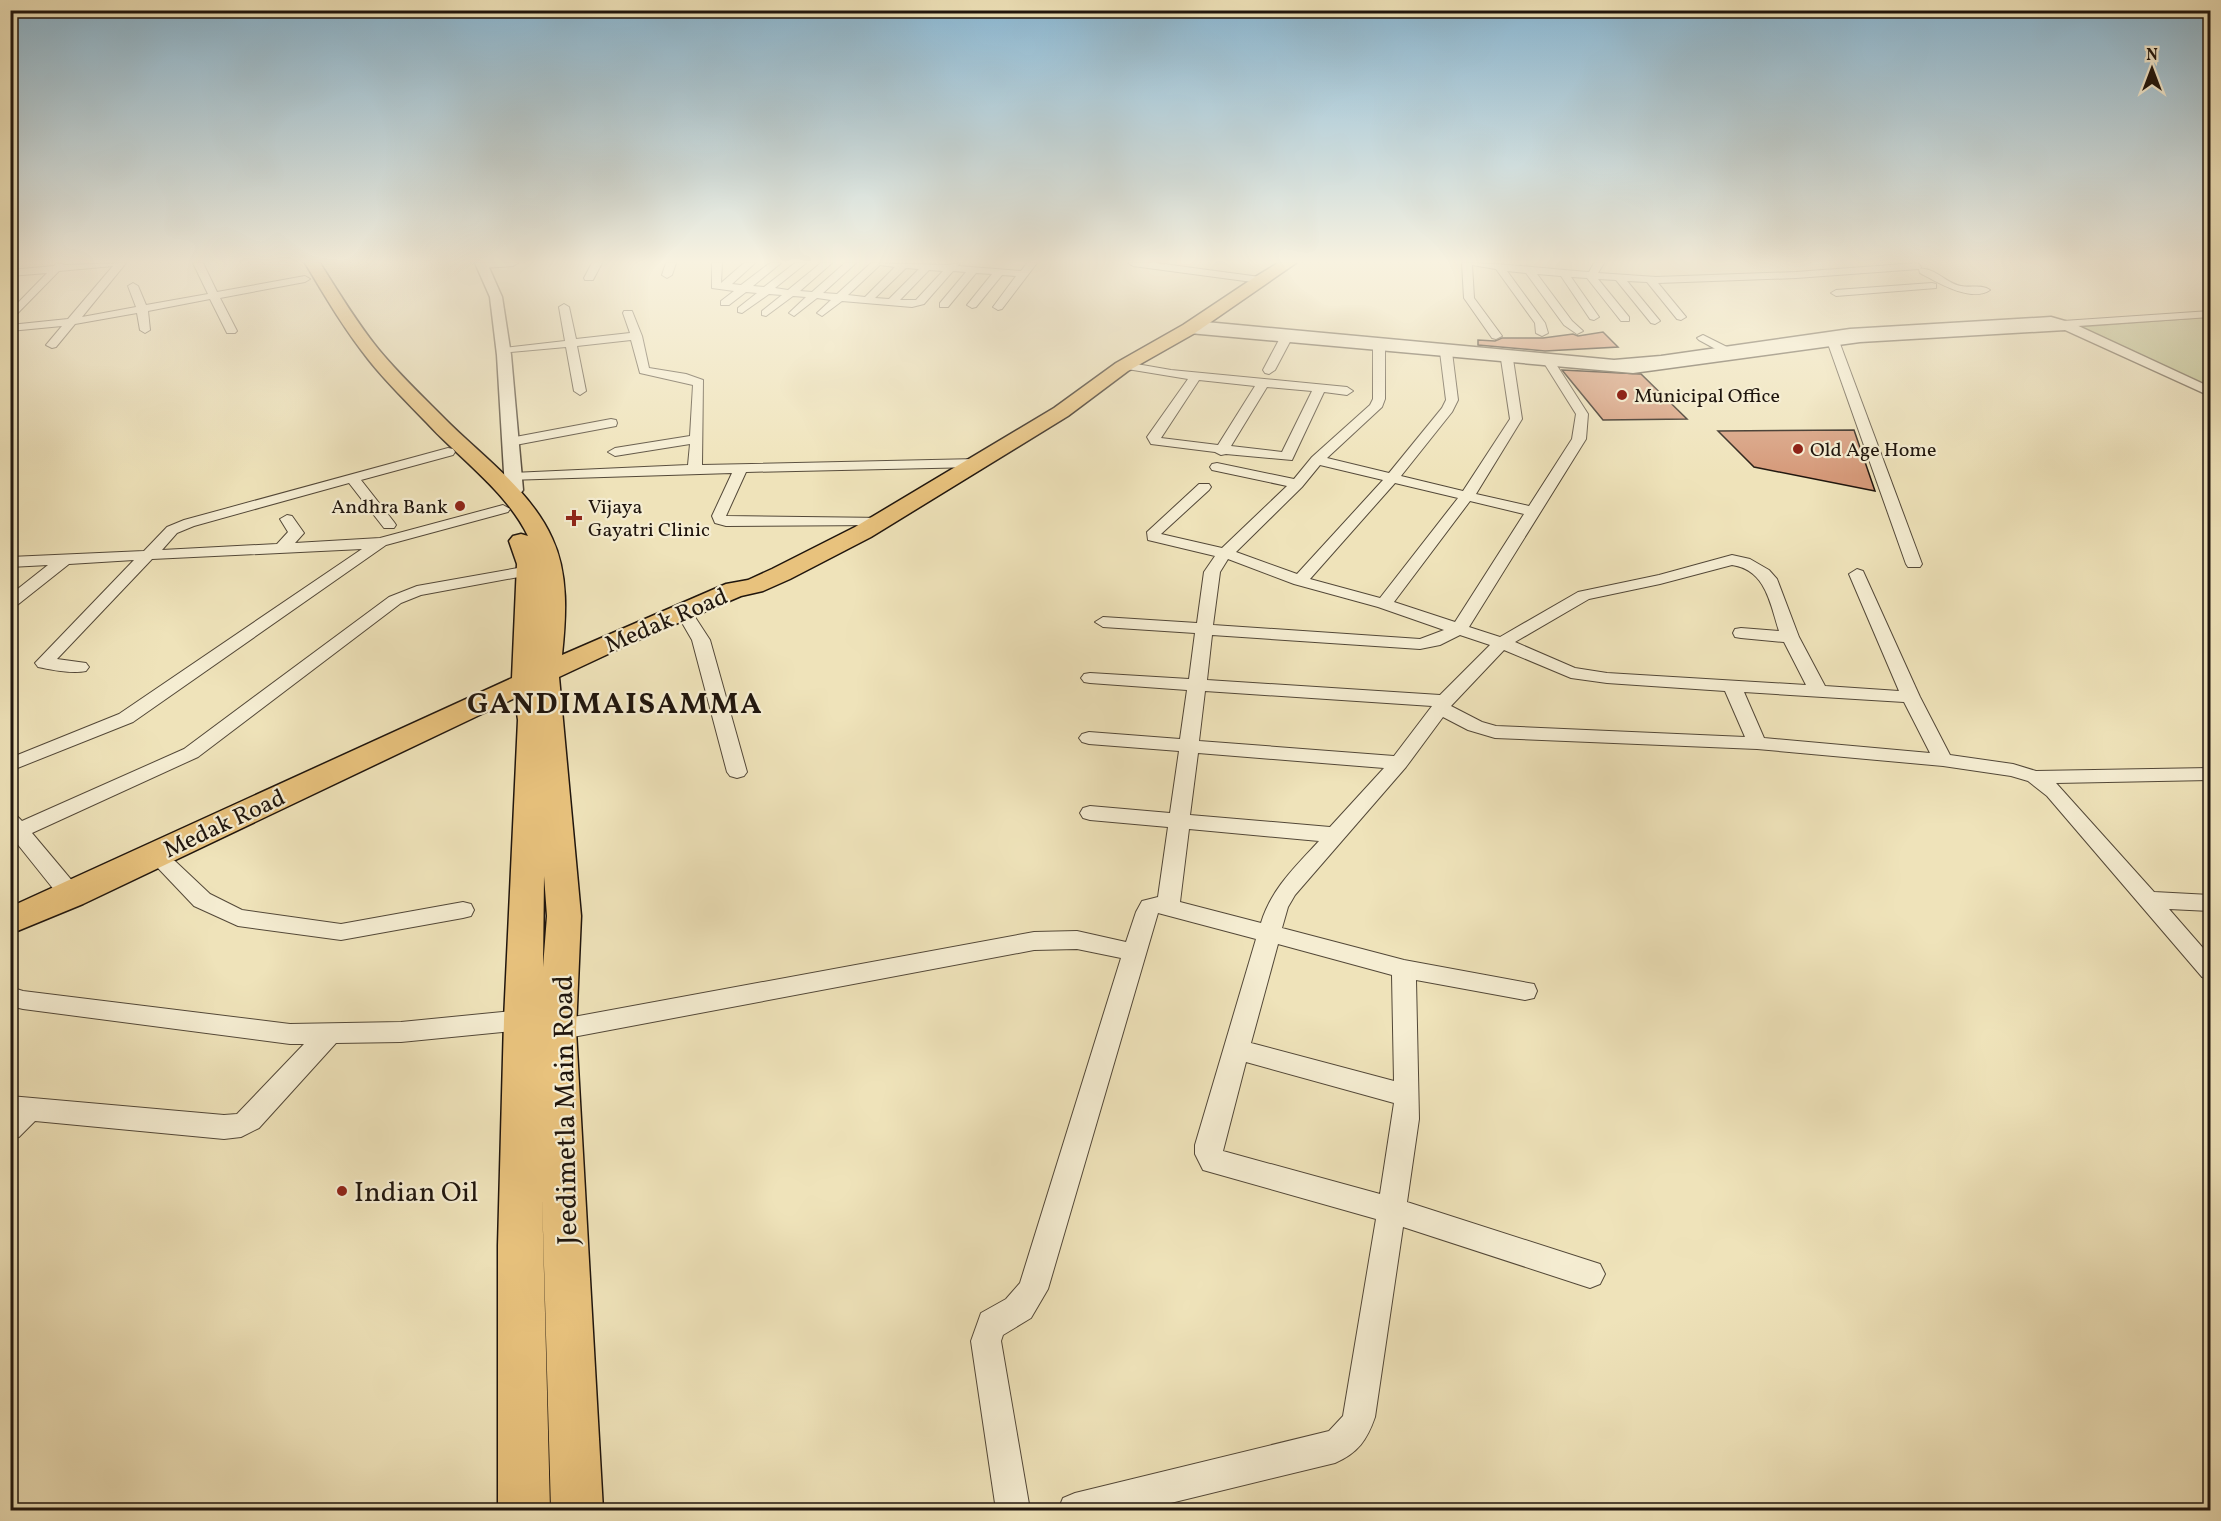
<svg xmlns="http://www.w3.org/2000/svg" width="2221" height="1521" font-family="Vollkorn,serif">
  <style>
    .green { fill: #bcc38d; stroke: #6e6c4d; stroke-width: 1.5 }
    .building { fill: #d59979; stroke: #1f150d; stroke-width: 1.5 }
    .lines { fill: none; stroke-linecap: round; stroke-linejoin: round }
    .minor-casing { stroke: #534838; stroke-width: 2 }
    .tertiary-casing { stroke: #534838; stroke-width: 3 }
    .primary-casing { stroke: #1f150d; stroke-width: 3 }
    .minor { fill: #f5edd2; fill-rule: evenodd }
    .tertiary { fill: #f5edd2; fill-rule: evenodd }
    .primary { fill: #e8c27d; fill-rule: evenodd }
    .poi-dot { fill: #8f2418; stroke: #f5edd2; stroke-width: 2 }
    .labels { text-anchor: middle; stroke-width: 4.5; stroke-linejoin: round; paint-order: stroke }
    .far-poi-label { font-size: 20px; fill: #1f150d; stroke: #f5edd2; text-anchor: start }
    .street-label { font-size: 24px; fill: #1f150d; stroke: #f5edd2 }
    .near-street-label { font-size: 28px; fill: #1f150d; stroke: #f5edd2 }
    .near-poi-label { font-size: 28px; fill: #1f150d; stroke: #f5edd2; text-anchor: start }
    .district-label { font-size: 30px; font-weight: bold; letter-spacing: 1.5px; fill: #1f150d; stroke: #f5edd2 }
  </style>
  <rect width="100%" height="100%" fill="#efe3ba"/>
  <filter id="stains"><feTurbulence type="fractalNoise" baseFrequency=".00333" numOctaves="4"/><feColorMatrix values="0 0 0 0 .2 0 0 0 0 .09 0 0 0 0 .02 0 0 0 .5 -.17"/></filter>
  <radialGradient id="worn" r=".72"><stop offset=".6" stop-color="#630" stop-opacity="0"/><stop offset="1" stop-color="#630" stop-opacity=".3"/></radialGradient>
  <polygon class="green" points="2210,317 2210,389 2076,327"/>
  <g class="building">
    <polygon points="1603,332 1618,347 1545,351 1478,345 1478,340 1495,341 1502,338 1543,338 1573,334 1578,336"/>
    <polygon points="1562,370 1641,374 1687,419 1603,420"/>
    <polygon points="1854,430 1875,491 1754,467 1718,431"/>
  </g>
  <g class="lines">
    <defs>
      <g id="minor">
        <polygon points="56,263 65,265 126,263 82,317 136,307 128,286 133,283 138,286 146,305 208,294 193,263 203,263 217,292 305,276 310,279 305,282 220,298 237,331 235,333 227,333 210,299 148,311 150,330 145,333 140,330 137,313 75,324 56,347 52,348 46,345 62,326 10,331 10,325 68,319 113,266 59,271 10,321 10,311 47,273 10,276 10,270 54,266"/>
        <polygon points="478,263 518,263 513,266 482,268 479,267"/>
        <polygon points="592,263 602,263 593,280 585,280 584,278"/>
        <polygon points="666,263 676,263 672,275 667,278 662,275"/>
        <path d="M712 263H722L721 283 744 263H755L732 284 741 285 770 263H781L753 286 764 287 795 263H806L775 288 788 290 821 263H832L800 291 812 292 845 263H856L823 293 837 294 871 263 948 265 960 263 958 266 1021 271 1027 263H1037L1002 309 998 310 993 307 1016 276 1002 275 976 307 972 308 967 305 992 274 976 273 948 307H940V303L966 272 953 271 924 304 912 307 842 301 822 316 817 313 831 300 817 298 794 316 789 313 806 297 793 296 766 316 762 315V311L782 295 769 294 742 313 738 312V308L757 293 746 292 729 305H721V301L734 291 712 288ZM880 265 895 267 865 297 848 295ZM906 268 919 269 889 299 875 298ZM929 270 943 271 916 300H900Z"/>
        <polygon points="1128,263 1156,263 1260,277 1265,280 1260,283 1133,266"/>
        <path d="M1462 263C1504 263 1546 269 1589 272L1594 263H1604L1598 273 1656 277 1796 272 1918 263 1921 267 1920 269C1934 267 1947 284 1961 286 1971 288 1982 284 1990 290 1971 303 1937 282 1920 273L1919 269 1796 278 1658 283 1686 317 1681 320 1677 319 1647 282 1627 281 1660 321 1655 324 1651 323 1616 280 1598 279 1629 317V321H1621L1587 278 1571 277 1599 317 1594 320 1590 319 1561 276 1537 274 1572 321 1583 331 1577 334 1564 325 1526 273 1507 271 1545 323 1548 333 1542 336 1536 333 1535 323 1496 269 1472 265 1474 298 1502 336 1496 339 1492 338 1464 298Z"/>
        <polygon points="1932,283 1936,284 1936,288 1836,296 1831,293 1836,290"/>
        <polygon points="564,304 569,307 576,339 630,333 623,313 624,311 632,311 642,336 649,368 686,374 703,380 702,465 977,459 984,463 977,467 746,472 726,516 886,518 888,521 881,525 726,526 715,523 712,516 732,473 507,480 505,477 512,473 688,465 690,444 615,456 608,452 615,448 690,436 693,385 640,373 631,340 577,346 586,391 580,395 574,391 566,347 500,353 498,351 504,348 565,341 559,307"/>
        <polygon points="2210,311 2210,317 2063,327 2058,324 2063,321"/>
        <polygon points="1287,333 1293,336 1275,370 1269,374 1265,373 1263,370 1281,336"/>
        <polygon points="1703,335 1729,348 1731,350 1725,353 1721,352 1699,340 1697,338"/>
        <polygon points="1833,338 1839,341 1922,564 1920,567 1908,567 1906,564 1827,341"/>
        <path d="M1379 342 1385 345V399L1382 407 1327 458 1389 473 1442 408 1446 400 1440 352 1446 349 1452 352 1458 400 1452 412 1401 476 1463 491 1510 419 1501 359 1503 357 1507 356 1513 359 1522 419 1476 494 1529 506 1572 439 1576 414 1544 363 1546 361H1554L1588 414 1586 439 1469 627 1500 637 1578 592 1659 575 1732 555 1750 559 1769 570 1777 579 1799 637 1825 686 1899 691 1849 574 1857 569 1863 571 1920 697 1950 755 2013 764 2036 771 2210 768V780L2056 783 2154 892 2210 895V911L2169 909 2210 956V980L2202 977 2047 796 2028 781 2011 776 1943 766 1757 749 1495 738 1468 730 1443 717 1406 767 1295 895 1288 907 1282 928 1404 960 1534 984 1537 991 1534 998 1525 1000 1416 980 1419 1119 1407 1202 1600 1264 1605 1274 1600 1284 1590 1288 1403 1227 1375 1417C1367 1440 1358 1453 1335 1463L1142 1510H1058L1063 1498 1075 1493 1329 1431 1343 1416 1376 1219 1203 1170 1195 1154V1145L1256 939 1158 913 1048 1289 1031 1318 1003 1335 1001 1341 1030 1510H996L971 1341 981 1313 1006 1299 1020 1283 1121 958 1077 949 1034 950 557 1040 548 1037 545 1030 548 1023 557 1020 1034 932 1077 931 1126 942 1136 912 1142 901 1158 897 1168 827 1090 820 1083 818 1080 813 1083 808 1090 806 1170 813 1179 751 1089 744 1082 742 1079 738 1082 734 1089 732 1180 739 1187 690 1090 683 1084 682 1081 678 1084 674 1090 673 1189 679 1195 633 1103 627 1095 622 1103 617 1197 623 1204 572 1215 556 1148 540 1147 532 1199 484H1209L1211 487 1209 490 1161 534 1222 548 1287 486 1212 470 1210 467 1212 464 1217 463 1294 479 1312 457 1370 405 1373 399V345ZM1320 465 1383 480 1297 574 1236 552 1302 487ZM1395 483 1458 498 1380 598 1310 579ZM1470 501 1524 514 1455 622 1394 602ZM1228 559 1294 584 1378 607 1444 630 1420 639 1213 625 1220 572ZM1732 565C1766 570 1770 603 1779 631L1741 628 1735 629 1733 633 1735 637 1741 638 1784 642 1806 685 1607 673 1575 668 1515 642 1589 599 1660 584ZM1212 635 1420 649 1440 645 1460 635 1490 645 1440 695 1207 680ZM1504 650 1571 678 1607 683 1725 691 1745 737 1496 726 1482 722 1451 706ZM1205 691 1432 706 1394 756 1199 741ZM1744 692 1904 702 1930 753 1764 738ZM1198 753 1384 768 1330 827 1190 815ZM1189 829 1319 841C1296 866 1271 889 1261 923L1180 902ZM1278 944 1392 975 1394 1081 1251 1043ZM1246 1062 1394 1103 1380 1194 1223 1151Z"/>
        <path d="M1125 362 1171 370 1347 387 1353 391 1347 395 1324 392 1292 460 1226 454 1221 455 1215 452 1151 444 1147 437 1188 379 1121 368V364ZM1199 380 1255 386 1218 445 1161 438ZM1267 387 1312 391 1282 452 1231 446Z"/>
        <polygon points="611,419 616,420 617,423 616,426 510,446 503,442 510,438"/>
        <path d="M448 448 453 449 455 452 453 455 361 480 394 522 396 525 394 528H384L349 483 194 526 177 533 162 550 277 544 288 532 280 519 287 515 292 516 304 533 295 543 380 538 503 505 510 509 508 512 386 545 133 722 10 771V758L119 714 362 549 152 559 57 659 86 663 89 667 86 671C72 674 52 670 38 667L35 663 134 560 69 564 16 606 10 608V595L48 565 10 567V557L144 551 167 527 184 520Z"/>
        <polygon points="529,566 535,568 537,571 535,574 421,595 401,603 198,757 32,833 79,889 82,895 79,901 71,903 63,901 15,841 10,842 10,814 17,816 22,821 184,749 389,597 417,586"/>
        <polygon points="689,616 695,617 710,640 747,772 744,776 737,778 730,776 727,772 692,640 681,621"/>
        <polygon points="167,858 175,861 210,894 242,910 341,924 463,902 471,904 474,910 471,916 463,918 341,940 238,926 194,906 156,866 159,861"/>
        <polygon points="10,987 23,991 290,1024 401,1022 523,1010 532,1013 535,1020 532,1027 523,1030 401,1042 336,1043 259,1128 241,1137 224,1139 35,1121 19,1137 10,1140 10,1096 224,1115 237,1114 304,1044 290,1044 23,1009 10,1006"/>
      </g>
      <g id="tertiary">
        <path d="M475 263H487L502 297 511 355 523 490C517 498 514 501 504 499L501 495 505 489 497 355 490 297Z"/>
        <polygon points="2051,317 2072,323 2210,387 2210,396 2065,330 1860,342 1633,373 1189,333 1182,329 1195,321 1614,360 1661,356 1850,329"/>
      </g>
      <path id="primary" d="M305 263H320C339 293 357 323 379 350 398 373 421 395 442 416 479 454 530 489 552 538 569 574 566 617 562 655L726 584 748 580 772 569 855 527 1054 408 1116 363 1183 325 1255 277 1278 263H1296L1195 333 1128 371 1068 416 871 537 790 579 763 591 741 596 638 640 559 677 581 916 576 1030 603 1510H551L542 1195 550 1510H498V1245L504 1020 518 720 515 698 83 904 10 934V907L512 678 517 564 509 541 513 536 521 534 528 536C506 491 460 459 427 423 407 402 386 382 368 359 344 329 325 296 305 263ZM544 876 547 916 543 967Z"/>
    </defs>
    <use href="#minor" class="minor-casing"/>
    <use href="#tertiary" class="tertiary-casing"/>
    <use href="#primary" class="primary-casing"/>
    <use href="#minor" class="minor"/>
    <use href="#tertiary" class="tertiary"/>
    <use href="#primary" class="primary"/>
  </g>
  <linearGradient id="sky" x2="0" y2="1"><stop stop-color="#89b8d5"/><stop offset="0.55" stop-color="#f8f2e0"/><stop offset="1" stop-color="#f8f2e0" stop-opacity="0"/></linearGradient>
  <rect width="2221" height="476" fill="url(#sky)"/>
  <g class="poi-dot">
    <circle cx="1622" cy="395" r="6"/>
    <circle cx="1798" cy="449" r="6"/>
    <circle cx="460" cy="506" r="6"/>
    <path d="M571 509h6v6h6v6h-6v6h-6v-6h-6v-6h6z"/>
    <circle cx="342" cy="1191" r="6"/>
  </g>
  <g class="labels">
    <g class="far-poi-label">
      <text x="1634" y="402">Municipal Office</text>
      <text x="1810" y="456">Old Age Home</text>
      <text x="448" y="513" text-anchor="end">Andhra Bank</text>
      <text x="588" y="513">Vijaya<tspan x="588" dy="23">Gayatri Clinic</tspan></text>
    </g>
    <g class="street-label">
      <text transform="translate(666 620) rotate(-23)" y="8">Medak Road</text>
      <text transform="translate(224 823) rotate(-25)" y="8">Medak Road</text>
    </g>
    <g class="near-street-label">
      <text transform="translate(564 1110) rotate(-91)" y="10">Jeedimetla Main Road</text>
    </g>
    <g class="near-poi-label">
      <text x="354" y="1201">Indian Oil</text>
    </g>
    <g class="district-label">
      <text x="615" y="713">GANDIMAISAMMA</text>
    </g>
  </g>
  <rect width="2221" height="1521" fill="none" stroke="#efe3ba" stroke-width="36"/>
  <rect x="12" y="12" width="2197" height="1497" fill="none" stroke="#1f150d" stroke-width="3"/>
  <rect x="18" y="18" width="2185" height="1485" fill="none" stroke="#1f150d" stroke-width="1.5"/>
  <g transform="translate(2152 69)" stroke="#f5edd2" stroke-width="4.5" paint-order="stroke">
  <path d="M0-4.5L10 22L0 15L-10 22Z" fill="#1f150d"/>
  <text y="-9" font-size="16" font-weight="bold" text-anchor="middle" fill="#1f150d">N</text>
  </g>
  <rect width="100%" height="100%" filter="url(#stains)"/>
  <rect width="100%" height="100%" fill="url(#worn)"/>
</svg>
